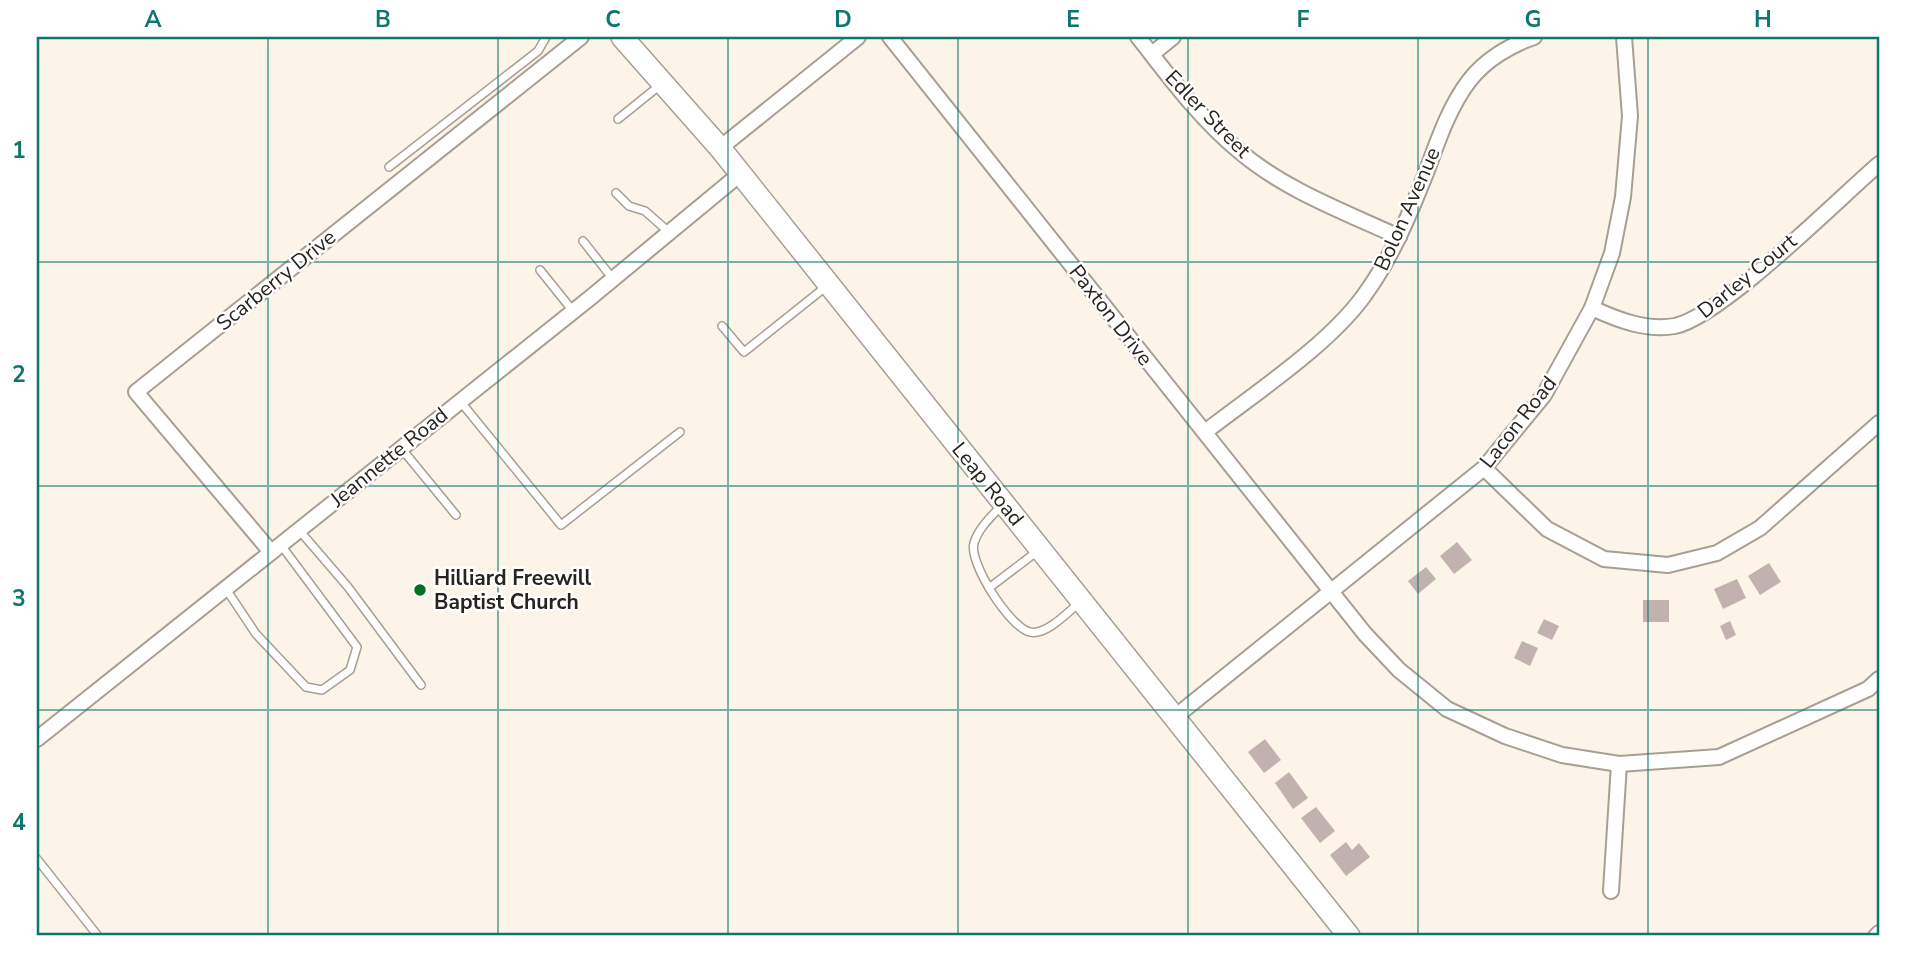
<svg xmlns="http://www.w3.org/2000/svg" width="1916" height="973" font-family="'Nunito Sans',sans-serif">
  <style>
    .building { fill: #c1b2af }
    .lines { fill: none; stroke-linecap: round; stroke-linejoin: round }
    .lane-casing { stroke: #a79f94; stroke-width: 10 }
    .street-casing { stroke: #a79f94; stroke-width: 18 }
    .secondary-casing { stroke: #a79f94; stroke-width: 24 }
    .lane { stroke: #fff; stroke-width: 7 }
    .street { stroke: #fff; stroke-width: 14 }
    .secondary { stroke: #fff; stroke-width: 21 }
    .grid { fill: none; stroke: #0f766e; stroke-width: 2; stroke-opacity: 0.55 }
    .poi-dot { fill: #037123; stroke: #fff; stroke-width: 2.5 }
    .labels { text-anchor: middle; stroke-width: 5; stroke-linejoin: round; paint-order: stroke }
    .street-label { font-size: 21px; fill: #27231f; stroke: #fff }
    .poi-label { font-size: 21px; font-weight: bold; fill: #27231f; stroke: #fff; text-anchor: start }
    .neatline { fill: none; stroke: #0f766e; stroke-width: 2.5 }
    .grid-label { font-size: 23px; text-anchor: middle; font-weight: bold; fill: #0f766e }
  </style>
  <rect width="100%" height="100%" fill="#fdf4e9"/>
  <g class="building">
    <polygon points="1457,542 1472,560 1454,574 1440,556"/>
    <polygon points="1769,563 1781,582 1760,595 1748,576"/>
    <polygon points="1426,567 1436,579 1418,594 1408,581"/>
    <polygon points="1737,579 1746,598 1723,609 1714,589"/>
    <rect x="1643" y="600" width="26" height="22"/>
    <polygon points="1544,619 1559,626 1552,640 1537,633"/>
    <polygon points="1730,621 1736,635 1726,640 1720,626"/>
    <polygon points="1522,641 1538,648 1530,666 1514,658"/>
    <polygon points="1265,739 1281,760 1264,773 1248,752"/>
    <polygon points="1289,772 1308,798 1293,809 1275,783"/>
    <polygon points="1316,807 1335,831 1320,843 1301,818"/>
    <polygon points="1346,842 1352,850 1359,843 1370,857 1346,876 1330,855"/>
  </g>
  <g class="lines">
    <defs>
      <g id="lane">
        <polyline points="618,119 659,86"/>
        <polyline points="389,167 538,51 546,37"/>
        <polyline points="616,193 629,206 645,211 670,233"/>
        <polyline points="583,241 613,279"/>
        <polyline points="540,270 573,311"/>
        <polyline points="722,326 744,352 828,285"/>
        <polyline points="460,401 561,525 680,432"/>
        <polyline points="401,448 456,515"/>
        <path d="M1003 504C992 516 979 527 974 543 968 562 1010 628 1030 632 1046 636 1069 611 1080 602"/>
        <polyline points="299,530 348,587 421,685"/>
        <polyline points="989,588 1039,550"/>
        <polyline points="226,589 256,634 306,687 322,690 350,670 357,647 281,545"/>
        <polyline points="37,859 98,936"/>
      </g>
      <g id="street">
        <polyline points="890,37 1365,634 1399,670 1447,709 1505,736 1562,755 1619,764 1719,757 1868,689 1879,679"/>
        <path d="M1138 37C1169 76 1199 118 1238 150 1284 190 1345 212 1399 237"/>
        <polyline points="1152,54 1173,37"/>
        <polyline points="720,148 858,37"/>
        <path d="M1592 308C1618 320 1646 331 1675 326 1722 316 1837 200 1879 164"/>
        <path d="M1205 432C1254 394 1327 346 1363 297 1391 259 1409 216 1426 173 1437 143 1449 107 1469 81 1485 60 1510 45 1534 37"/>
        <polyline points="1484,468 1547,529 1604,559 1668,565 1717,553 1760,528 1879,423"/>
        <polyline points="271,552 136,392 581,37"/>
        <polyline points="1175,717 1484,468 1544,395 1592,308 1612,253 1623,197 1630,116 1624,37"/>
        <polyline points="37,739 590,298 740,174"/>
        <polyline points="1611,891 1619,764"/>
        <polyline points="1876,936 1879,933"/>
      </g>
      <polyline id="secondary" points="622,37 720,148 1349,936"/>
    </defs>
    <use href="#lane" class="lane-casing"/>
    <use href="#street" class="street-casing"/>
    <use href="#secondary" class="secondary-casing"/>
    <use href="#lane" class="lane"/>
    <use href="#street" class="street"/>
    <use href="#secondary" class="secondary"/>
  </g>
  <path class="grid" d="M268 37V936M498 37V936M728 37V936M958 37V936M1188 37V936M1418 37V936M1648 37V936M37 262H1879M37 486H1879M37 710H1879"/>
  <circle class="poi-dot" cx="420" cy="590" r="7"/>
  <g class="labels">
    <g class="street-label">
      <text transform="translate(1208 114) rotate(46)" y="7">Edler Street</text>
      <text transform="translate(1407 209) rotate(-66)" y="7">Bolon Avenue</text>
      <text transform="translate(1747 276) rotate(-39)" y="7">Darley Court</text>
      <text transform="translate(276 280) rotate(-39)" y="7">Scarberry Drive</text>
      <text transform="translate(1111 315) rotate(52)" y="7">Paxton Drive</text>
      <text transform="translate(1518 422) rotate(-52)" y="7">Lacon Road</text>
      <text transform="translate(389 457) rotate(-39)" y="7">Jeannette Road</text>
      <text transform="translate(988 484) rotate(51)" y="7">Leap Road</text>
    </g>
    <g class="poi-label">
      <text x="434" y="585">Hilliard Freewill<tspan x="434" dy="24">Baptist Church</tspan></text>
    </g>
  </g>
  <rect width="1916" height="973" fill="none" stroke="#ffffff" stroke-width="77"/>
  <rect x="38" y="38" width="1840" height="896" class="neatline"/>
  <g class="grid-label">
    <text x="153" y="27">A</text>
    <text x="383" y="27">B</text>
    <text x="613" y="27">C</text>
    <text x="843" y="27">D</text>
    <text x="1073" y="27">E</text>
    <text x="1303" y="27">F</text>
    <text x="1533" y="27">G</text>
    <text x="1763" y="27">H</text>
    <text x="19" y="158">1</text>
    <text x="19" y="382">2</text>
    <text x="19" y="606">3</text>
    <text x="19" y="830">4</text>
  </g>
</svg>
